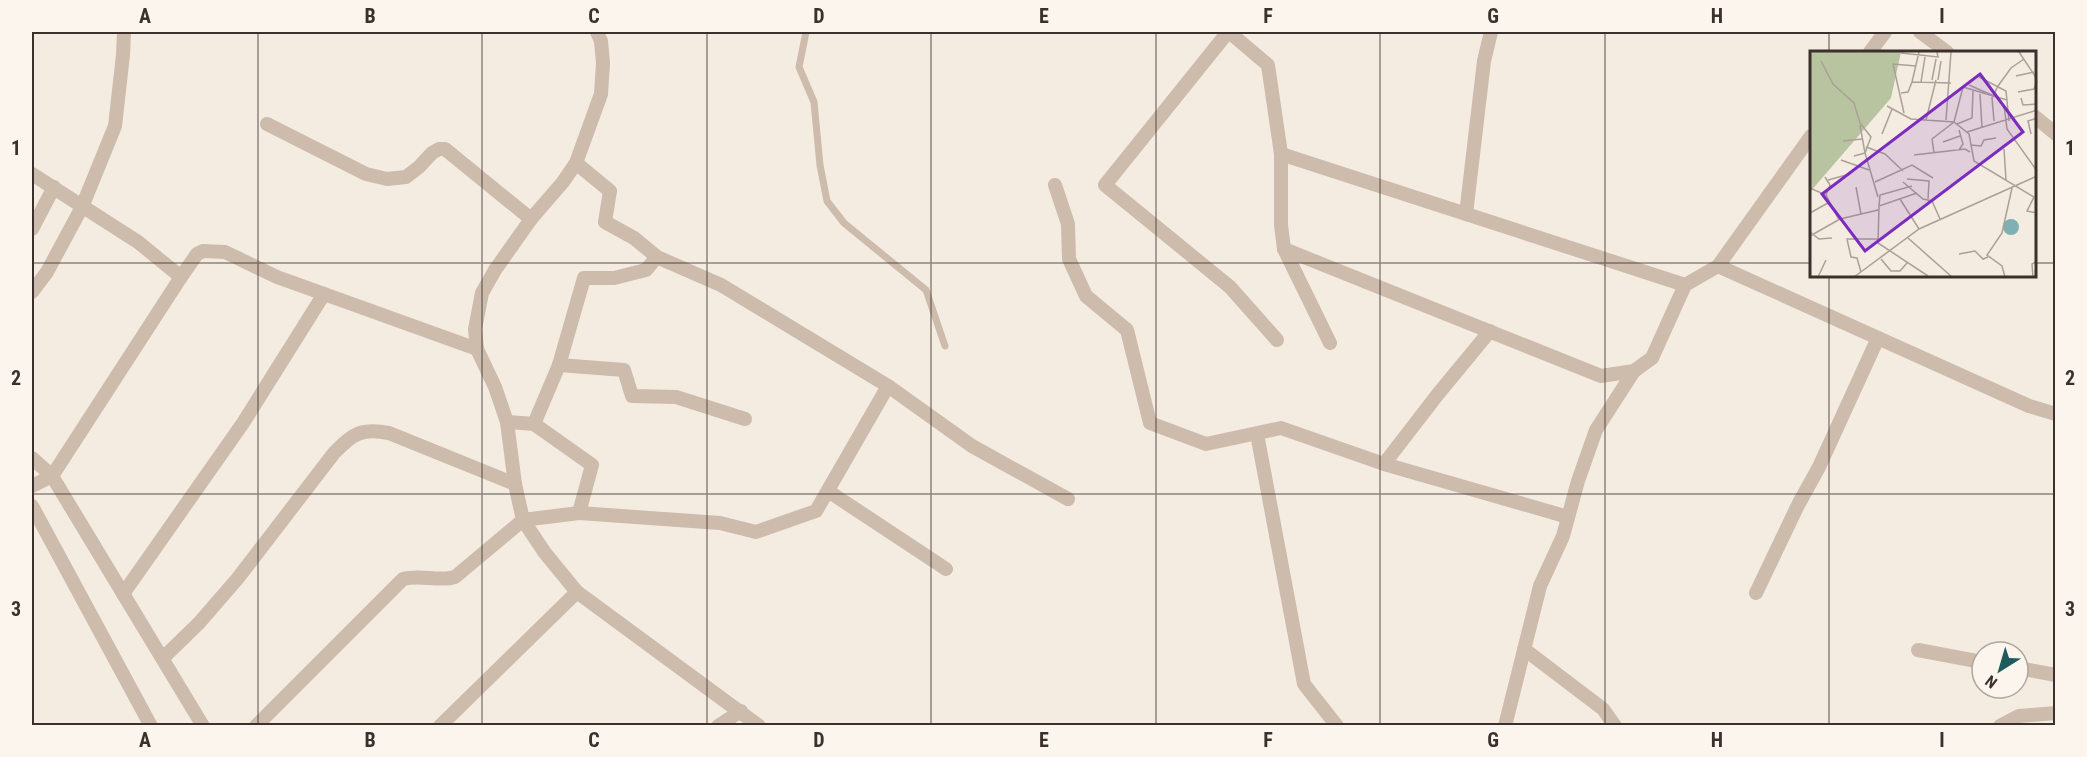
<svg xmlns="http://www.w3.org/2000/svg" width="2087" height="757" font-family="'Roboto Condensed',sans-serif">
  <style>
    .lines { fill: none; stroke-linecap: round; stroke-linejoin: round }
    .service { stroke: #cdbbac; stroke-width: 7 }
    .minor { stroke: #cdbbac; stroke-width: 14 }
    .grid { fill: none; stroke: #3b302b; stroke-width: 1.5; stroke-opacity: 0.55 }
    .inset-road { fill: none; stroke: #aaa098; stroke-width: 1.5 }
    .view { fill: #7b2cbf; fill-opacity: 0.15; stroke: #7b2cbf; stroke-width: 3 }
    .inset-edge { fill: none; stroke: #3b302b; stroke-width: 3 }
    .neatline { fill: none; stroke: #3b302b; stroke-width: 2 }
    .grid-label { font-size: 20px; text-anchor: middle; font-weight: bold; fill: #3b302b }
  </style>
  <rect width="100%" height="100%" fill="#f4ebe1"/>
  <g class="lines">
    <polyline class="service" points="806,32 799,67 814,102 820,165 827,201 844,223 926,290 945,346"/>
    <g class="minor">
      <polyline points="597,32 601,41 603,63 601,94 576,163 563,182 531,219 495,270 482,293 475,329 477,349 495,387 507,422 515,484 523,520 545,553 577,592 759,726"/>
      <polyline points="1228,32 1105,185 1230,287 1277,340"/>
      <polyline points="1229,32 1268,65 1281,154 1281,225 1284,249 1330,343"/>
      <polyline points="1920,32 1947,52"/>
      <polyline points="1870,52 1885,32"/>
      <polyline points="2034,116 2056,134"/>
      <polyline points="267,124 366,174 387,179 406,177 419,167 432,153 439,149 445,149 531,219"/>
      <polyline points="1281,154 1685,285 1718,266 1811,136"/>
      <polyline points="576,163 610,191 605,222 634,238 657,257 721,285 888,386 972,446 1068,499"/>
      <polyline points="32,174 138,242 181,277 197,254 203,251 225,252 277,277 477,349"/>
      <polyline points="1055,185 1068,224 1069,259 1086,296 1127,330 1150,423 1206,444 1281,428 1384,464 1568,517"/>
      <polyline points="1466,214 1484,61 1491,32"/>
      <polyline points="32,229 54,187"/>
      <polyline points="1284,249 1601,376 1634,371 1652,358 1685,285"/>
      <polyline points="1718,266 2029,406 2056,414"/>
      <polyline points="32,292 47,272 82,207 115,126 123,55 124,32"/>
      <polyline points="559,365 624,370 632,396 676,397 745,419"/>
      <polyline points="507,422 534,424 592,465 579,513"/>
      <polyline points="534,424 559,365 584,278 614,278 646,270 657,257"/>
      <polyline points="1257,434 1304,684 1337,726"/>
      <polyline points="32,458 52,476 203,726"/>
      <polyline points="1384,464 1438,394 1490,331"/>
      <polyline points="32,486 52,476 181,277"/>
      <polyline points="828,491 946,569"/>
      <polyline points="32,506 151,726"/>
      <polyline points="1756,593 1798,505 1819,467 1878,338"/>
      <polyline points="123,594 243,423 324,294"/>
      <polyline points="1524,649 1603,709 1615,726"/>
      <polyline points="1918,650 1982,662"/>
      <path d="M163 658 199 623 238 578 334 453C353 433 362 428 389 433L515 484"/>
      <polyline points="2018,668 2056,675"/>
      <path d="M256 726 403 579C421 574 438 582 455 577L523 520 579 513 720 523 756 532 816 511 888 386"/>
      <polyline points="440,726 577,592"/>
      <polyline points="718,726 741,711"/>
      <polyline points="1505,726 1540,586 1563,536 1578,481 1596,430 1634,371"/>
      <polyline points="2000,726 2019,716 2056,713"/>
    </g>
  </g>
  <path class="grid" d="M258 32V726M482 32V726M707 32V726M931 32V726M1156 32V726M1380 32V726M1605 32V726M1829 32V52M32 263H1811M2034 263H2056M1829 276V726M32 494H2056"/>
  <g transform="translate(1810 51)">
    <rect width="226" height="226" fill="#f4ebe1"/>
    <path d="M0 1H91L81 47 0 141Z" fill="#b8c4a0"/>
    <path d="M193 176a8 8 0 1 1 16 0a8 8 0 1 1-16 0Z" fill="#7fb0b2"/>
    <path class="inset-road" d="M209 1 227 28M91 2 128 6 127 1M11 10 23 33 44 52 50 72 61 86 55 102 68 146M206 25 224 21M169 26 196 40 199 70M122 29 126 8M128 29 131 10M102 31 141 32M111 31 115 6M159 34 184 45M208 41 224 38 227 30M91 42 98 41 102 31 109 1M170 43 172 77M211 47 213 54 227 53M194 54 197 78 227 120M77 55 101 68 144 71 159 83 164 110 224 146 217 160 227 162M94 62 83 13 106 15M116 69 126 29M136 69 141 1M184 70 182 47 188 35 201 17 214 8M147 73 162 67 163 40M149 79 153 93 149 99M157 81 227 59M72 83 82 58M221 83 218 70 227 67M33 90 52 88M133 91 150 85M161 94 171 95 174 89 186 87M56 96 75 103 93 120M194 98 196 129M124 102 122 88 144 71 153 36 197 49M104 104 155 98 160 101M44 105 55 102 50 74M31 109 59 119M15 126 20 134 16 144M97 128 119 130 118 148M18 129 40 123M65 131 102 114 123 127M93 131 113 148 122 150 130 168M46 136 51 163M0 137 16 144 29 169M107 142 69 155 68 192 118 225M90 148 109 178M69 155 70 144 102 135M0 162 18 152M0 181 9 188 22 187M0 185 30 168 68 159M98 187 142 226M149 203 165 200 173 208 178 206M71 208 81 220H90L97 212M51 221 47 207 41 206 37 188H68M8 226 16 209M44 226 109 178 227 125M195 226 192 215 177 204 192 182 202 137M223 226 222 213 227 210"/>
    <path class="view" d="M170 23 213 81 55 200 12 143Z"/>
    <rect width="226" height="226" class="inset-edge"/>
  </g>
  <rect width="2087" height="757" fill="none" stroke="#fbf5ee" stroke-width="66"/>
  <g transform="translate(2000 670) rotate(217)"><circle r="28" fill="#fbf5ee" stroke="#aea6a0" stroke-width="1.5"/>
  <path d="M0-4.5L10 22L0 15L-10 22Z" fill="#1f5a5e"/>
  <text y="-9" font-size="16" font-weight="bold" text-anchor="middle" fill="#3b302b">N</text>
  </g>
  <rect x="33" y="33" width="2021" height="691" class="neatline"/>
  <g class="grid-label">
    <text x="145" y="23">A</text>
    <text x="370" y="23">B</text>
    <text x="594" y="23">C</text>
    <text x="819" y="23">D</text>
    <text x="1044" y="23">E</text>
    <text x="1268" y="23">F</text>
    <text x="1493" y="23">G</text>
    <text x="1717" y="23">H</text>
    <text x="1942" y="23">I</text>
    <text x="16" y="155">1</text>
    <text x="2070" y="155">1</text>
    <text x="16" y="385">2</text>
    <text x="2070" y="385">2</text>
    <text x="16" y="616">3</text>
    <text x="2070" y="616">3</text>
    <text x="145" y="747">A</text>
    <text x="370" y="747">B</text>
    <text x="594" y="747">C</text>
    <text x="819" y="747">D</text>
    <text x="1044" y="747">E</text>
    <text x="1268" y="747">F</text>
    <text x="1493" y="747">G</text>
    <text x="1717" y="747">H</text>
    <text x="1942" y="747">I</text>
  </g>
</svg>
